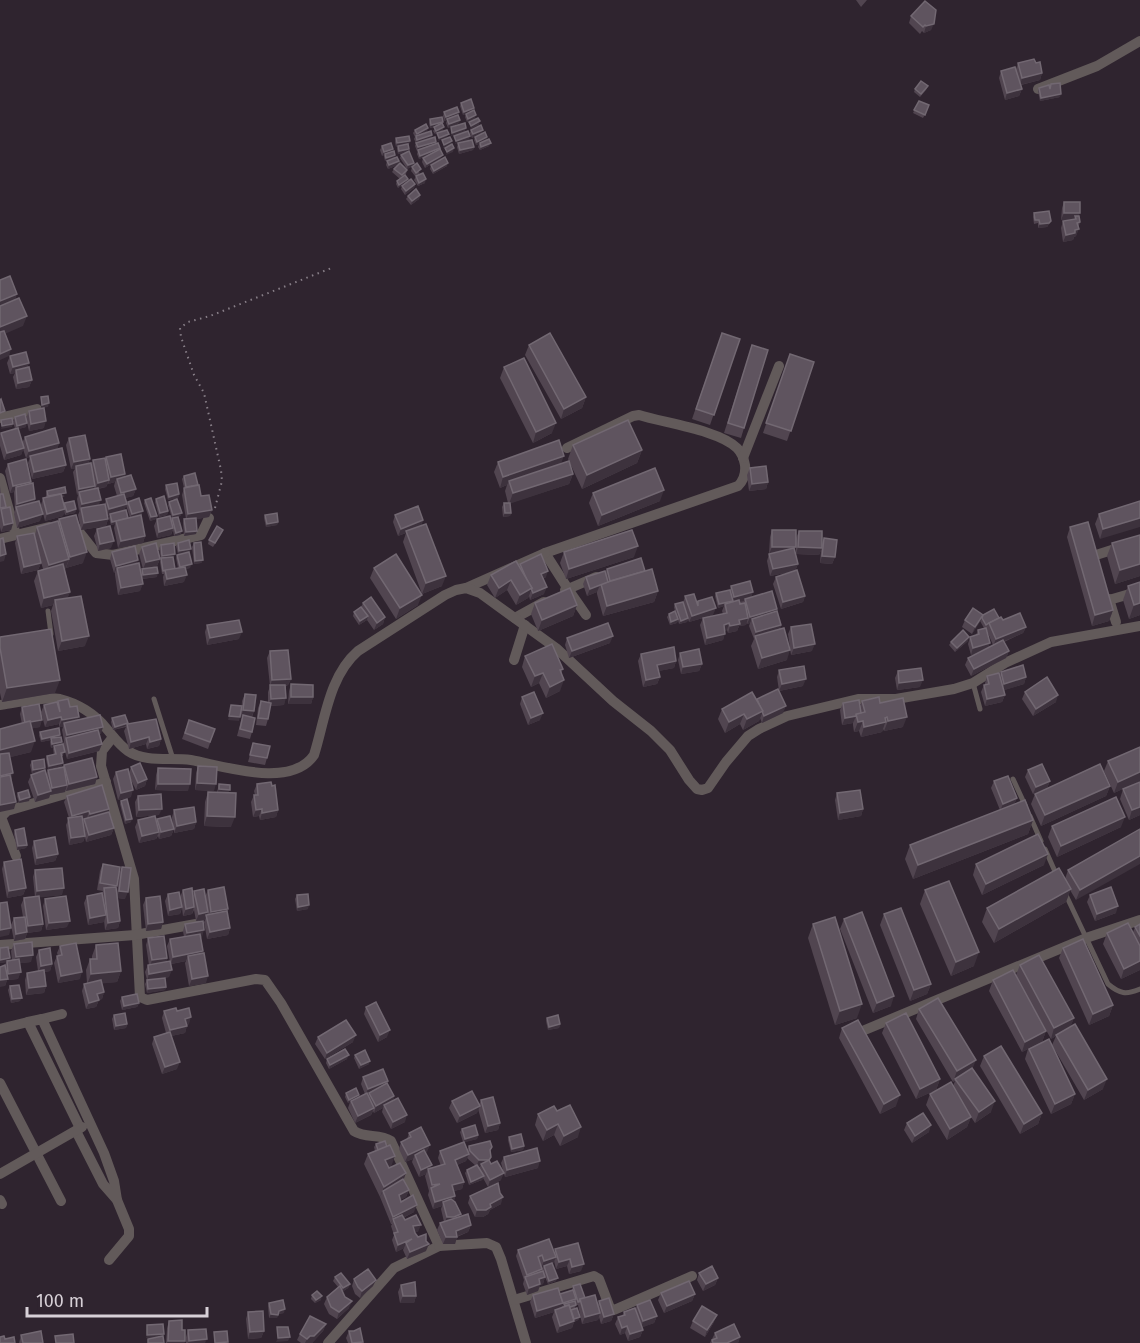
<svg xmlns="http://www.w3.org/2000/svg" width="1140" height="1343" font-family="'Fira Sans',sans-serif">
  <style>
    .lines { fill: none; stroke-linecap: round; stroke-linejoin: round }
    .path { stroke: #887f88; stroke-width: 2; stroke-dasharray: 1.5 4.5; stroke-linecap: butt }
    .service { stroke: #625a5a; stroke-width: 5 }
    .minor { stroke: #625a5a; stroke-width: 10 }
    .wall { fill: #514550; fill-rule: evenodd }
    .shaded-wall { fill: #3d323d }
    .building { fill: #5f545f; stroke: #726872; stroke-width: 1.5 }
  </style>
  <rect width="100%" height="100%" fill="#2f242f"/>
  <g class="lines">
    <polyline class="path" points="215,508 222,481 221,470 204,393 194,375 181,337 180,328 188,322 210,316 334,267"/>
    <g class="service">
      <polyline points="48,611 51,634"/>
      <polyline points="973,683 980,709"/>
      <polyline points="154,699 173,759"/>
      <polyline points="1013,779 1025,805"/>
      <polyline points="1030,816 1041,841"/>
      <polyline points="1045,849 1057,876"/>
      <path d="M1065 893 1108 984C1120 994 1126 995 1140 989"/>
    </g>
    <g class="minor">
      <polyline points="1038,89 1097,66 1140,41"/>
      <polyline points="0,418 37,409"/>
      <path d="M567 448 633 416 639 415C664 423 719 430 737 448 741 452 744 459 745 465 746 474 744 480 738 486L545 553 568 589 596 577"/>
      <polyline points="743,458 779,366"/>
      <polyline points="0,478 16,535"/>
      <polyline points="73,524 96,553 113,555 201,535 209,518"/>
      <polyline points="0,539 49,527"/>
      <polyline points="1096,555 1140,541"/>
      <polyline points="466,588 545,553"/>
      <polyline points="565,590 568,589 586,615"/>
      <polyline points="1109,599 1116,622"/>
      <polyline points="1109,600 1140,591"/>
      <polyline points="515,618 544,602"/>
      <polyline points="514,660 525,625"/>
      <path d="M0 705C18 703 41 696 60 699 77 703 95 714 106 728 113 736 119 745 128 751 146 763 171 757 191 760 224 766 291 789 314 755 325 720 329 676 358 651L445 595 456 590 466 588 480 593 556 648 613 701 651 731 670 750 689 780 697 789 702 790 708 788 726 762 748 736 759 729 787 716 858 699H896L954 689 973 683 1005 663 1051 642 1140 626"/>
      <path d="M113 737 102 751 101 766 134 879 140 997 147 1000 256 979 265 980 281 1003 354 1131C366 1139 379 1133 391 1141L439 1246 394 1268 328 1343"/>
      <polyline points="16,856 1,817 7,811 106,782"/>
      <polyline points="0,945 135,935 196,924"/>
      <polyline points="42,1019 62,1014"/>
      <polyline points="0,1029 28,1022"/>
      <polyline points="860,1032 1086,938 1140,920"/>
      <polyline points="0,1083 61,1201"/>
      <polyline points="80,1128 28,1022 42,1019 104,1153 114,1181 117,1200"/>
      <polyline points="76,1131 103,1184 117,1200 129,1229 129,1236 109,1260"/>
      <polyline points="0,1174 82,1127"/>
      <polyline points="0,1200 2,1204"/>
      <polyline points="439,1246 487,1243 496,1247 501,1259 526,1343"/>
      <polyline points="514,1300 594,1276 599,1279 610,1308 614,1310 692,1276"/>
    </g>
  </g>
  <g class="wall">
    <polygon points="856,0 867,0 861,7"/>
    <polygon points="936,10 931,30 924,33 922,31 920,34 909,23 911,16"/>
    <polygon points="1018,63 1036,63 1042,73 1040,80 1021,85 1022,89 1019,96 1005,100 999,78 1001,71 1016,69"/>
    <polygon points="1051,84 1060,97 1040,101 1038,91 1039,88 1050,86"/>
    <polygon points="928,86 926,90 920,97 914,92 915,89"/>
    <polygon points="919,101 928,109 923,118 913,113"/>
    <polygon points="461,103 473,110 475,118 467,122 465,117 466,114 463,115 460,106"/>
    <polygon points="444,112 459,112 458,115 460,120 459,123 448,128 446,123 447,120 444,121 443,116"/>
    <polygon points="430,119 442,123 443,130 435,134 433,131 436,127 430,128 429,123"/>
    <polygon points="415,130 427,132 423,133 432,135 431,139 416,143 414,139 415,137 413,133"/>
    <polygon points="471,130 482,133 472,138 470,133"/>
    <polygon points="475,137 487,137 486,141 489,146 480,150 478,147 479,144 476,145 474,140"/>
    <polygon points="396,138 410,141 408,145 408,152 414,163 413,166 407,169 400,158 401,155 405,153 398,154 397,149 398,146 396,147 395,142"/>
    <polygon points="436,142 436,143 440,148 441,158 425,168 422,162 423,158 429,155 419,159 417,154 418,150 417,151 415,146 416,143"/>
    <polygon points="391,143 393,149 392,152 394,151 395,155 394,159 397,157 399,161 398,165 388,169 386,165 387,161 393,159 385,161 384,157 384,155 382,156 380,150 382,146"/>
    <polygon points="458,143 474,147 473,150 459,154 457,147"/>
    <polygon points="431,165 447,166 433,174 430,169"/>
    <polygon points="412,167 420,173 415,176 411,171"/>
    <polygon points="394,169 407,170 406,174 401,178 408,179 407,182 398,188 396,184 397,181 400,179 392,172"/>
    <polygon points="416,176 425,183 418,186 414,180"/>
    <polygon points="415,184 414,188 405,195 401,189 402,186"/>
    <polygon points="420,195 419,199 411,205 406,199 408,196"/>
    <polygon points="1064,202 1079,216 1080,222 1076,236 1074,237 1073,240 1063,242 1061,228 1063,221 1069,220 1061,220 1062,208"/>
    <polygon points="1034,213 1051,221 1047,227 1038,228 1038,223 1034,224 1033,217"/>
    <polygon points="722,333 740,339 710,425 692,419"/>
    <polygon points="529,345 586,397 582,408 561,419 525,355"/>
    <polygon points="752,345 744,428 741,438 724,433"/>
    <polygon points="790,354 814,362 787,441 763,433"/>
    <polygon points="10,356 29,363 27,368 32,380 29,387 16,389 13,377 15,373 10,374 7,363"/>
    <polygon points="504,367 552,433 533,443 500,378"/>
    <polygon points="29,411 44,428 29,431 26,418"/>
    <polygon points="15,417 26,427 18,429 22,443 25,437 59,443 57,449 66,465 63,472 32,479 28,463 30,457 26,458 23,449 21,455 4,460 0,446 0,434 1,433 15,429 13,421"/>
    <path d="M69 438 90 459 88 464 91 466 93 460H105L106 457 125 474 124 477 136 489 133 496 125 498 127 504 124 510 128 518H130L126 505 128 502 142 514 131 518 145 536 143 543 118 548 114 528 115 524 111 525 109 518 110 515 108 516V519L106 526 81 530 78 515 80 510 79 511 77 499 78 495H77L73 472 75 469H71L66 445ZM115 482 114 486 117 496 106 499 105 504 99 505 98 489 106 487 108 483V484Z"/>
    <polygon points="573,445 642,450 637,463 582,489 568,459"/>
    <polygon points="498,462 561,464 573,474 569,484 510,503 511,513 510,516 503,517 502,507 504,503 508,503 505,491 507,485 500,488 494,472"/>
    <polygon points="8,464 31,483 35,499 34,502 40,521 17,528 14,514 15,510 14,494 14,492 10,493 5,471"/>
    <polygon points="750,468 768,482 766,489 749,491 747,475"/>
    <polygon points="184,476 212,510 209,517 196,519 196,534 184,536 183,523 184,519 186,519 182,495 184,488 182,479"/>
    <polygon points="166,485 179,494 178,498 168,500 165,489"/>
    <polygon points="0,486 1,494 5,508 13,523 11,530 1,532 0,527"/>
    <polygon points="47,491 65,496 62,497 64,504 76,509 75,513 65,515 64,511 63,516 45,521 41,505 43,498 46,497 46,494"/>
    <polygon points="593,493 660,501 598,526 589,503"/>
    <polygon points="156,499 168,511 167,515 159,517 155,502"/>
    <polygon points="145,500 157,516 156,519 150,521 144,503"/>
    <polygon points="1140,501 1100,539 1095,524 1099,514"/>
    <polygon points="169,502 182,513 180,516 178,517 182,531 180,535 174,536 173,530 171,535 157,538 154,526 157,519 171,520 172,518 168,505"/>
    <polygon points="265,515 278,522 277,525 266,527 264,518"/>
    <polygon points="395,515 423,520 421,526 442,586 422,594 403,542 406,533 398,536 393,522"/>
    <polygon points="59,519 83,563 66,568 66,566 65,570 70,592 67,598 85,646 58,651 51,611 53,605 41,608 34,581 38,571 43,569 39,555 41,563 38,570 21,574 15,543 17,536 35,535 37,527 58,523"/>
    <polygon points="1070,527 1113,610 1109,621 1092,626 1067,537"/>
    <polygon points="97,529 111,548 98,551 94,536"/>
    <polygon points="772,530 796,547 794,550 798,564 795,571 770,576 767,561 769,554 772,554 769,554 770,537"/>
    <polygon points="799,531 822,544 824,538 835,557 832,564 820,563 821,550 819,555 796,554 796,538"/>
    <polygon points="222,533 213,547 208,544 209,540"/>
    <polygon points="1140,535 1140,576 1115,584 1107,556 1112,543"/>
    <polygon points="178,543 189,552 178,554 176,546"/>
    <polygon points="194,543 203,560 201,563 194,564 192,547"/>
    <polygon points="161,545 174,557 173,557 175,569 178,568 176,558 177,555 190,568 185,569 184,582 164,586 163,577 164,574 162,574 160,562 161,559 159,548"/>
    <polygon points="142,547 160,559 157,566 146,569 157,577 142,579 140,591 118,595 115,575 115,572 114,573 110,559 112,552 137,564 141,572 142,569 143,569 139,554"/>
    <polygon points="564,552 634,557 566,579 560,563"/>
    <polygon points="520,564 546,577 543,579 544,594 530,600 529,596 528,598 516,605 507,590 495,598 487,585 491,575 519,566"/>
    <polygon points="374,568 418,605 396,619 370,578"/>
    <polygon points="607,569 645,571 658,591 654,602 603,616 597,594 597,592 587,596 583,584 586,577 605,573"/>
    <polygon points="776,577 805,596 803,602 781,609 773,584"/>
    <polygon points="1140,582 1140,615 1129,619 1123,600 1128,586"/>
    <polygon points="731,586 776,612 781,625 780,629 787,660 758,669 751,646 754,639 749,626 750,623 747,624 747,622 746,625 739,626 737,631 728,633 727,630 725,631 723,640 705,645 700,625 703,618 689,622 688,619 687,622 679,624 678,620 677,623 670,625 667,617 669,614 675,611 674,607 675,604 683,603 685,596 697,603 698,601 713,615 705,618 723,614 722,611 724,606 718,608 715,596 716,593 730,590"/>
    <polygon points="363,603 385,617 383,624 374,630 367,620 359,625 353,616 354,612 361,607"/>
    <polygon points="535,603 577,605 573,616 538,631 531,614"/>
    <path d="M983 615 999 618 1003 620 1026 627 1023 633 1004 642 1009 651 1006 658 971 676 965 665 968 658 977 653 971 655 968 644 970 637 976 635 978 630 984 628 980 621 972 634 962 627 965 620ZM987 631 993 645 989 647Z"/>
    <polygon points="207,625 239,639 207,645 205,632"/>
    <polygon points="791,627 812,651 791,655 788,634"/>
    <polygon points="0,637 55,693 2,702 0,693"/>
    <polygon points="567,638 610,643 569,658 565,645"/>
    <polygon points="968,641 955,652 949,645 951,642"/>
    <polygon points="270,651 291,679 288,685 286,686 284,705 270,706 268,719 266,726 256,725 258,708 261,701 268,702 268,692 270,686 267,658"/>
    <polygon points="680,653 702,664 699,671 681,674 678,660"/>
    <polygon points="641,654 676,661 674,668 658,671 660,677 657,684 643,687 638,661"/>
    <polygon points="525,656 563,669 561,674 560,691 546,698 539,683 531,687 522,667"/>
    <polygon points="779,670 803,686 779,691 777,677"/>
    <polygon points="898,671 920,687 897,690 895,678"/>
    <polygon points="1001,672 1026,677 1024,684 1004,690 1005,695 1002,702 985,706 981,692 984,685 985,685 985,683 987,676 999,676"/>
    <polygon points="291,684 313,697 311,704 288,704 289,691"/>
    <polygon points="1025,692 1056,702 1033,716 1022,699"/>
    <polygon points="245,694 254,711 252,717 252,732 250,739 237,736 242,717 241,717 242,701"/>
    <polygon points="522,697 540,720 528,725 520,704"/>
    <polygon points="756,700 783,713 762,723 760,718 759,721 743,730 740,724 725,733 718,719 722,709"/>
    <polygon points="58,701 70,707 78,720 101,734 99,734 102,744 99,751 67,759 64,748 63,756 62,756 62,766 48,769 46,759 47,756 54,755 53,749 54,747 51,748 50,742 51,740 41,742 39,735 40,732 60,737 62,742 61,745 63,744 64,741 62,730 63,727 59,727 59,724 45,727 41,712 44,705 57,704"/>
    <polygon points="862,701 880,703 903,727 884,731 883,729 882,732 861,737 859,731 854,732 853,725 853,723 842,725 840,710 843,703 860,706"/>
    <polygon points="22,707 40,727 32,728 31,752 10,757 14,809 0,729 22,724 20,714"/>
    <polygon points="112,718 128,723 127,724 161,739 159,746 147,749 146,744 129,749 124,731 126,727 113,730 111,722"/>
    <polygon points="189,720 215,729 208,749 182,739"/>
    <polygon points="253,743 267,758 265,765 248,762"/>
    <polygon points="1140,747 1140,781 1114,793 1104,771 1108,761"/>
    <polygon points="32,761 45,768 45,770 46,775 48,770 63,767 64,765 97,777 95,784 66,791 66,789 65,792 50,795 49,798 35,802 28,782 31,775 36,773 32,774 30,765"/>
    <polygon points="198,766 214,791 195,790 196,773"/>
    <polygon points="131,767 147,779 145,786 136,790 130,778 131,797 118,800 113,779 116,772 129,773"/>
    <polygon points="158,768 188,791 155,790 156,775"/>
    <polygon points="1028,770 1050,781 1047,788 1033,794 1025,777"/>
    <polygon points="994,781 1017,798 1014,804 1033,820 1028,834 913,879 905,859 910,845 1000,810 991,788"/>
    <polygon points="1140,782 1140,815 1129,820 1120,799 1123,789"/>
    <polygon points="219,784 229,793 231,827 204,826 205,802 208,792 217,792"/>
    <polygon points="257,784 278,810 276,817 260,820 259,816 253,817 251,802 254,795 255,795 254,791"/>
    <polygon points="1110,786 1106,796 1041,826 1031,804 1035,794"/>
    <polygon points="18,793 30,797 29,801 19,803 17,796"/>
    <polygon points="837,793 863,809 861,816 838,820 835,800"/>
    <polygon points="67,796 108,813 114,828 111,835 86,842 85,837 83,842 69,845 66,825 69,818 64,802"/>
    <polygon points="138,796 159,815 136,817 135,802"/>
    <polygon points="121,801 131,822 125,824 120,804"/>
    <polygon points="174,810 196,822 194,829 174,833 174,829 171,836 159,839 158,836 156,839 139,843 135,827 138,820 156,822 157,819 173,827 172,817"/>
    <polygon points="1052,826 1121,827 1057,857 1048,837"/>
    <polygon points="1140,829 1076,900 1070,890 1066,902 994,943 982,922 987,908 1065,879 1068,870"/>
    <polygon points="15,830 27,845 26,848 17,850 14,834"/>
    <polygon points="34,841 58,854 55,861 35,865 32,848"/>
    <polygon points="4,862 26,888 23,895 7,898 2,869"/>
    <polygon points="103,864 120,867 116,887 117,895 119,874 122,867 125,899 118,898 120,921 118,928 105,930 104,920 104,922 88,925 84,903 87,896 102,893 103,891 97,890 100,871"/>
    <polygon points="976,864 1044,865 982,895 973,875"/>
    <polygon points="35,870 62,895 39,897 43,924 41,931 27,933 25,939 14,941 11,925 14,918 23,917 21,905 24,898 35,897 33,877"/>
    <polygon points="183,890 193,895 194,891 205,897 208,890 228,909 227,911 230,928 228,935 207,939 204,922 205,920 196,921 194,910 192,914 183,916 182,908 180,914 168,916 165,901 168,894 180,897"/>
    <polygon points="925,890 974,966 951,976 920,904"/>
    <polygon points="297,895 308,909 297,911 295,899"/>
    <polygon points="1090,895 1116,913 1095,921 1087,902"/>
    <polygon points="146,898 163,922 161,929 146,931 143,905"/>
    <polygon points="45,899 67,927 46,930 43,906"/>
    <polygon points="884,914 931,984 927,994 910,1001 880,925"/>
    <polygon points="844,919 891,1006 873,1013 840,929"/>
    <polygon points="185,924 202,937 200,938 203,951 202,953 206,983 189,986 185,963 186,961 171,964 169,977 157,979 166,987 165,990 147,993 145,984 147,980 145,972 148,965 149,965 146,945 148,938 167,958 166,962 170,962 167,946 170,939 184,937 183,931"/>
    <polygon points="813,924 857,1018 835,1025 808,938"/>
    <polygon points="1140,924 1140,970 1121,979 1103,944 1107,933 1133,932 1135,927"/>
    <polygon points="14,944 31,962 20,963 18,979 7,980 5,986 5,966 6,962 0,963 0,948 9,960 12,960 11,951"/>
    <polygon points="96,945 121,971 117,982 102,983 104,992 102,999 99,1000 96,1007 86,1009 82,991 84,984 87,983 86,970 90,959 92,959 92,956"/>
    <polygon points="60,946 80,979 58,983 54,963 57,956 58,956 57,953"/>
    <polygon points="1063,948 1113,1005 1109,1016 1089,1025 1059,958"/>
    <polygon points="39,950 52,964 50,971 45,972 46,986 44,993 26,995 25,980 27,973 38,971 36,957"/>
    <polygon points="1020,965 1074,1018 1070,1027 1103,1089 1084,1100 1052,1045 1056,1036 1051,1039 1025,992 1046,1031 1042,1042 1075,1094 1071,1104 1051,1114 1025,1059 1028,1049 1022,1052 989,991 993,980 1016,975"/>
    <polygon points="10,986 20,1001 11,1003 8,990"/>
    <polygon points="122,997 139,1003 137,1007 122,1010 120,1001"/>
    <polygon points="366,1007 387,1037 378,1042 364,1014"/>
    <polygon points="919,1009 972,1069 991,1112 975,1123 971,1117 967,1127 947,1140 926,1105 930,1094 953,1086 955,1081 953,1082 916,1019"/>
    <polygon points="164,1011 177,1011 189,1024 187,1025 185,1033 171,1036 177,1069 162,1074 152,1044 154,1037 166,1033 162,1018"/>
    <polygon points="114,1015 127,1024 126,1028 114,1030 112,1019"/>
    <polygon points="547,1018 560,1024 559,1028 548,1030 546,1021"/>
    <polygon points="886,1023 940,1079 936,1090 916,1099 882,1033"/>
    <polygon points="842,1028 896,1106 880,1114 839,1038"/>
    <polygon points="318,1037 353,1042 325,1059 315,1044"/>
    <polygon points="355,1055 369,1064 359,1069 354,1058"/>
    <polygon points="984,1056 1042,1113 1038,1124 1020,1134 980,1066"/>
    <polygon points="327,1059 347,1059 329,1069 326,1063"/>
    <polygon points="363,1077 388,1081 387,1084 394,1096 393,1100 405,1122 391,1129 382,1112 383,1108 374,1113 373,1111 371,1115 355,1123 348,1108 350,1102 348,1103 345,1097 346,1093 359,1095 358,1098 365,1094 361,1084"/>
    <polygon points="481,1100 500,1123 498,1130 485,1133 478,1109 477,1113 457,1123 449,1108 452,1101 479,1105"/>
    <polygon points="557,1111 578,1137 560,1146 554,1135 543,1141 535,1125 538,1114"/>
    <polygon points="907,1123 929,1132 912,1143 904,1130"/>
    <polygon points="462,1129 478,1135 477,1139 464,1142 467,1150 469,1146 492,1147 490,1152 490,1162 501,1180 488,1187 483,1178 482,1180 469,1185 465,1173 467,1170 476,1166 467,1158 466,1161 457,1165 464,1182 462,1189 454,1191 455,1196 454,1201 459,1217 471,1225 468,1232 457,1237 455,1244 443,1244 437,1230 440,1223 444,1222 441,1209 442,1206 433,1209 428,1195 429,1191 425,1176 426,1174 419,1177 412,1162 413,1159 405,1162 399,1149 401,1142 407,1139 409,1133 427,1152 425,1153 431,1168 441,1166 438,1158 440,1151 463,1142 460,1132"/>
    <polygon points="509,1137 524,1146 523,1150 511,1152 508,1140"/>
    <polygon points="376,1144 391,1167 389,1167 406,1173 403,1180 409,1190 406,1197 400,1200 401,1202 414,1212 403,1218 418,1232 415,1232 426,1251 407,1259 403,1250 404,1248 396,1252 392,1240 394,1235 391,1226 392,1224 391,1224 380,1197 364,1164 368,1154 375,1151 374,1147"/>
    <polygon points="504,1157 538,1168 505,1177 501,1163"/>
    <polygon points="500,1193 501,1204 490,1210 488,1214 483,1217 475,1217 468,1203 470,1196"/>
    <polygon points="578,1243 581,1271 569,1274 567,1266 556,1269 554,1261 553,1264 556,1281 548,1284 545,1277 543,1284 540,1285 538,1291 527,1295 523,1284 524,1280 516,1256 518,1250 554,1253 555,1249"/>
    <polygon points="699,1273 718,1278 715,1285 703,1291 697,1280"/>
    <polygon points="335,1277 350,1284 348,1288 342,1292 349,1308 337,1319 329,1314 324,1304 327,1297 338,1287 333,1281"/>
    <polygon points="354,1279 373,1286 360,1298 355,1294 352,1286"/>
    <polygon points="401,1285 416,1296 414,1303 400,1303 398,1292"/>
    <polygon points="573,1286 585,1298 598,1304 599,1301 614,1314 611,1321 601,1324 599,1317 598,1320 582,1324 578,1305 576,1305 575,1308 580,1317 578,1320 574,1322 572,1328 557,1333 552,1317 554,1312 535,1318 530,1302 533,1295 560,1294 572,1290"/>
    <polygon points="661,1293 695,1294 692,1301 664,1313 658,1300"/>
    <polygon points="312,1295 321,1300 315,1303 311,1299"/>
    <polygon points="269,1303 284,1313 278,1314 277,1318 269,1318 268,1306"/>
    <polygon points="637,1305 657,1316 654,1323 642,1327 643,1330 640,1337 628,1341 625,1333 620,1335 615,1324 618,1317 622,1316 624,1312 635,1310"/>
    <polygon points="248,1312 264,1331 261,1338 248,1339 246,1319"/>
    <polygon points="169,1321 182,1330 185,1341 184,1343 166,1343 167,1328"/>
    <polygon points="693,1321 714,1322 705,1337 690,1328"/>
    <polygon points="326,1324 323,1331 312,1343 301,1343 297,1340 300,1334"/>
    <polygon points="188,1330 205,1343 186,1343 186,1337"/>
    <polygon points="349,1331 363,1343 348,1343 346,1338"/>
    <polygon points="715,1333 740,1337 738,1343 710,1343"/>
    <polygon points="21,1335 43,1343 19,1343"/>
  </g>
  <g class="shaded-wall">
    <polygon points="934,24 931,30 924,33 926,26"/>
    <polygon points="1042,73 1040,80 1020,85 1022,78"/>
    <polygon points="1022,89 1019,96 1005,100 1007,93"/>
    <polygon points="1061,94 1060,97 1040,101 1041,98"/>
    <polygon points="474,108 473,112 463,115 464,112"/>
    <polygon points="459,112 458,115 444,121 446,117"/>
    <polygon points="476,115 475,118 467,122 468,119"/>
    <polygon points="460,120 459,123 448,128 449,124"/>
    <polygon points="480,121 479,125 470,130 471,126"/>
    <polygon points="443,122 442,125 430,128 431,125"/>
    <polygon points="444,127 443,130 435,134 436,131"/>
    <polygon points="428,128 427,132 415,137 417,134"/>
    <polygon points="466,128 465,132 451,136 452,133"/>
    <polygon points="483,130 482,133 472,138 473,134"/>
    <polygon points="449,134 447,137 438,141 439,138"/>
    <polygon points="432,135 431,139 416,143 417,140"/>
    <polygon points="470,136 469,140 455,144 456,141"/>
    <polygon points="487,137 486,141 476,145 477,142"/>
    <polygon points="410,141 409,145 396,147 397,143"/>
    <polygon points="452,141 451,145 443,148 444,145"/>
    <polygon points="436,142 435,145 417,151 418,147"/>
    <polygon points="491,143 489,146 480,150 481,147"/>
    <polygon points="474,147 473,150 459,154 460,150"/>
    <polygon points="440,148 439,152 419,159 420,156"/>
    <polygon points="454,148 453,152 446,155 447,152"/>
    <polygon points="393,149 392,152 382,156 384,152"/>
    <polygon points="409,149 407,153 398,154 399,151"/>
    <polygon points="395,155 394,159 385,161 386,158"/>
    <polygon points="443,155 441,158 425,168 427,164"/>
    <polygon points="399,161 398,165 388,169 389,165"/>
    <polygon points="414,163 413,166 407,169 408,165"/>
    <polygon points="448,163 447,166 433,174 434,171"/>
    <polygon points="408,179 407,182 398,188 399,185"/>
    <polygon points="426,179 425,183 418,186 419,183"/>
    <polygon points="415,184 414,188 405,195 406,191"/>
    <polygon points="420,195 419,199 411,205 412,201"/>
    <polygon points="1064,213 1080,213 1077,220 1075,216 1074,220 1061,220"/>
    <polygon points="1051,221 1047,227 1038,228 1040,224"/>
    <polygon points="1079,229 1076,236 1074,237 1073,240 1063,242 1066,235 1075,230"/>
    <polygon points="17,294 14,305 0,310 0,301"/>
    <polygon points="27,316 23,326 0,336 0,327"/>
    <polygon points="11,349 9,356 0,360 0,354"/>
    <polygon points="29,363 26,370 16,370 15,373 10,374 13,367"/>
    <polygon points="32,380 29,387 16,389 18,383"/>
    <polygon points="586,397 582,408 561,419 564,409"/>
    <polygon points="49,403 48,407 41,408 42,405"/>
    <polygon points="46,421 44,428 29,431 31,424"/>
    <polygon points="27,423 26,427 16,430 17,426"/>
    <polygon points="556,423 552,433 533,443 536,432"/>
    <polygon points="13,424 12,427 1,429 2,426"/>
    <polygon points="59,443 57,450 26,458 29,451"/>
    <polygon points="24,448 21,455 4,460 7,453"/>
    <polygon points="642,450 637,463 582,489 587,475"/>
    <polygon points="564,456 560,466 509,481 507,485 500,488 503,477"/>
    <polygon points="90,459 87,466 76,466 75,469 71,469 74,462"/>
    <polygon points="66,465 63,472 32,479 34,472"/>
    <polygon points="125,474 123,481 117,479 115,482 108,484 111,477"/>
    <polygon points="573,474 569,484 509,504 513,493"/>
    <polygon points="109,480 106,487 95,489 98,483"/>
    <polygon points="31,482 29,489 16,487 14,492 10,493 13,486"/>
    <polygon points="768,482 766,489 749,491 752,484"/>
    <polygon points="95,486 92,493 79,492 78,495 77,495 79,489"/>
    <polygon points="136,489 133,496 118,500 121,493"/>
    <polygon points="664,490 660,501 598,526 602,515"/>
    <polygon points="179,494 178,498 168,500 169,497"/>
    <polygon points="35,499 33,506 16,508 17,504"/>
    <polygon points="101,500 98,507 81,508 79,511 82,504"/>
    <polygon points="127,504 124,511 107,516 109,509"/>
    <polygon points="65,509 63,516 45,521 47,514"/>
    <polygon points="76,509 75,513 65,515 67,512"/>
    <polygon points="212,510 209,517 186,521 188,514"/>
    <polygon points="143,511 142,514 130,518 132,514"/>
    <polygon points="168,511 167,515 159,517 160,513"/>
    <polygon points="182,513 180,516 172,519 173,515"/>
    <polygon points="505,513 511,513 510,516 503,517"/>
    <polygon points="43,514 40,521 17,528 20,521"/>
    <polygon points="157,516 156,519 150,521 151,517"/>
    <polygon points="1140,518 1140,527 1100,539 1103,529"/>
    <polygon points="108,519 106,526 81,530 84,523"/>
    <polygon points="423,520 421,527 398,536 401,529"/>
    <polygon points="116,521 115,524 111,525 112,522"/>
    <polygon points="278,522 277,525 266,527 267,524"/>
    <polygon points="13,523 11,530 1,532 4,525"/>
    <polygon points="173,528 171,535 157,538 159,532"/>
    <polygon points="182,531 180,535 174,536 176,533"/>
    <polygon points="197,531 196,534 184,536 186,532"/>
    <polygon points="145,536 143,543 118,548 121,541"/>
    <polygon points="114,541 111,548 98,551 100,544"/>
    <polygon points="638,546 634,557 566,579 569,569"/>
    <polygon points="772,547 796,547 793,554 769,554"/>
    <polygon points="798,547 822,548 819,555 796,554"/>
    <polygon points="191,549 189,552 178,554 179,551"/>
    <polygon points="87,552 83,563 66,568 70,557"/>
    <polygon points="6,554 4,561 0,562 0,556"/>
    <polygon points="175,554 174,557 161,559 162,556"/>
    <polygon points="822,556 835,557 832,564 820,563"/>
    <polygon points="69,559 65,570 45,575 49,565"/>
    <polygon points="160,559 157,566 143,569 146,562"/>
    <polygon points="138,560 136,567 117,568 115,572 114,573 116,566"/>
    <polygon points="203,560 201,563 194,564 195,561"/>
    <polygon points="41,563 38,570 21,574 24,567"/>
    <polygon points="192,564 190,568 179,570 180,567"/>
    <polygon points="798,564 795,571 770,576 773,569"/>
    <polygon points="1140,564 1140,576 1115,584 1120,570"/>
    <polygon points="548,571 546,577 539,581 541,574"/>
    <polygon points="158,573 157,577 141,579 143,575"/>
    <polygon points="187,575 184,582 164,586 167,579"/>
    <polygon points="446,576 442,586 422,594 426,583"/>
    <polygon points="511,580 507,590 495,598 499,588"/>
    <polygon points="143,584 140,591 118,595 121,588"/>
    <polygon points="600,585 597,592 587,596 590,589"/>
    <polygon points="547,587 544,594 530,600 533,593"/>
    <polygon points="532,588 528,598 516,605 520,595"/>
    <polygon points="658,591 654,602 603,616 607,606"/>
    <polygon points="70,592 66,602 55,600 53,605 41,608 44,598"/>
    <polygon points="753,592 751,599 745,599 744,601 731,604 734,597"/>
    <polygon points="422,595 418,605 396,619 400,608"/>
    <polygon points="805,596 803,602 781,609 783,602"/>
    <polygon points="733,601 731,604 725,604 724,606 718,608 719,604"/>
    <polygon points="1140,603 1140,615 1129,619 1134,605"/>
    <polygon points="577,605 573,616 538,631 542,620"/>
    <polygon points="716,608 713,615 689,622 692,616"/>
    <polygon points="777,609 774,616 752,619 750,623 747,624 750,617"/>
    <polygon points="1113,610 1109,621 1092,626 1095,615"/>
    <polygon points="983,615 980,622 972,634 975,627"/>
    <polygon points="368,616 367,620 359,625 360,621"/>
    <polygon points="385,617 383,624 374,630 377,623"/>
    <polygon points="688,618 687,622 679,624 681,621"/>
    <polygon points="748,618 746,625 739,626 737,631 728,633 730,626 739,620"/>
    <polygon points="678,619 677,623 670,625 671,622"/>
    <polygon points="729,623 727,630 721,632 724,625"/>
    <polygon points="781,625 778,632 755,636 753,639 756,632"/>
    <polygon points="1026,627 1023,633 993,646 996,639"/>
    <polygon points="242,632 239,639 207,645 210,638"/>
    <polygon points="725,634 723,640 705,645 707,638"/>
    <polygon points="89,636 85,646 58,651 62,641"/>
    <polygon points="613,636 610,643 569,658 572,651"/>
    <polygon points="969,637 968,641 955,652 957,648"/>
    <polygon points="990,643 988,650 971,655 973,648"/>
    <polygon points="815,644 812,651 791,655 794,648"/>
    <polygon points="790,650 787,660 758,669 762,658"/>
    <polygon points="1009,651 1006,658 971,676 974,669"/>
    <polygon points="676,661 674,668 655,672 657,665"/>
    <polygon points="702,664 699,671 681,674 683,667"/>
    <polygon points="543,673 539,683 531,687 535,676"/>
    <polygon points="660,677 657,684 643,687 646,680"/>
    <polygon points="1026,677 1024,684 1002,691 1004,684"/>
    <polygon points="291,679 288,685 270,687 272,680"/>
    <polygon points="806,679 803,686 779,691 782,684"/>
    <polygon points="60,680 55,693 2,702 7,688"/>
    <polygon points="564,680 560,691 546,698 550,687"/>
    <polygon points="923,680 920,687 897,690 899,683"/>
    <polygon points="1005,695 1002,702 985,706 987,699"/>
    <polygon points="1058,695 1056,702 1033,716 1036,709"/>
    <polygon points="291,697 313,697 311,704 288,704"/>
    <polygon points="286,698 284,705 268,706 271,699"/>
    <polygon points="786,706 783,713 762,723 764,716"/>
    <polygon points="243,710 254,711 251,718 241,717"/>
    <polygon points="763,711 759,721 743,730 747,719"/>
    <polygon points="543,713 540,720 528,725 531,718"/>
    <polygon points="744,714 740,724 725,733 729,722"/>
    <polygon points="229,716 240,717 239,721 228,720"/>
    <polygon points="856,716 853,723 842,725 845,718"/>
    <polygon points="61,717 59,724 45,727 48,720"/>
    <polygon points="79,717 76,724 64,723 63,727 59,727 62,720"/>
    <polygon points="887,717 882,732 861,737 864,727"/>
    <polygon points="907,717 903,727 884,731 888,721"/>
    <polygon points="42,720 40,727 23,730 25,723"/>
    <polygon points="863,721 859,731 854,732 858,722"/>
    <polygon points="128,723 126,726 113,730 115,727"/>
    <polygon points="103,727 101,734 67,741 66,739 67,735"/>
    <polygon points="60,735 59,738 51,738 51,740 41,742 42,739"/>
    <polygon points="149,737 146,744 129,749 131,742"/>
    <polygon points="161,739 159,746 147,749 150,742"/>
    <polygon points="35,741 31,752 0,760 0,750"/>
    <polygon points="62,742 61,746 51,748 52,744"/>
    <polygon points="102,744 99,751 67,759 69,753"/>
    <polygon points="63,763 62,766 48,769 49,766"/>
    <polygon points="45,768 44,772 32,774 33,770"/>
    <polygon points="1140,772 1140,781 1114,793 1118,782"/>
    <polygon points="13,773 11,780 0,782 0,776"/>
    <polygon points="97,777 95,784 66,791 69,784"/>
    <polygon points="147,779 145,786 136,790 138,783"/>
    <polygon points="1050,781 1047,788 1033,794 1036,787"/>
    <polygon points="197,783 216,784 214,791 195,790"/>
    <polygon points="158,784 190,784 188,791 155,790"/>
    <polygon points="67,785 65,792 50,795 49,798 35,802 38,795 51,791 52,788"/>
    <polygon points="1110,786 1106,796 1041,826 1045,815"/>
    <polygon points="219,789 230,790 228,793 217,793"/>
    <polygon points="133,790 131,797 118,800 121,793"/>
    <polygon points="30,797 29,801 19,803 20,800"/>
    <polygon points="1017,798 1014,805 1000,811 1003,804"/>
    <polygon points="16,802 14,809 0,812 0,805"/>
    <polygon points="1140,807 1140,815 1129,820 1132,810"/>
    <polygon points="109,809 107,816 87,821 90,814"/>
    <polygon points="162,809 159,815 136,817 139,810"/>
    <polygon points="262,809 259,816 253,817 256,810"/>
    <polygon points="863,809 861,816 838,820 840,813"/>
    <polygon points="278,810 276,817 260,820 262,813"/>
    <polygon points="89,811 87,818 70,822 72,816"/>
    <polygon points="207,816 235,817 231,827 204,826"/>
    <polygon points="1125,817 1121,827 1057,857 1061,846"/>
    <polygon points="132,819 131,822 125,824 126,820"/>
    <polygon points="1033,820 1028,834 913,879 918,865"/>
    <polygon points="196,822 194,829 174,833 177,826"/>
    <polygon points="114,828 111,835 86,842 89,835"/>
    <polygon points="174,829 171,836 159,839 161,832"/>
    <polygon points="159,832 156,839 139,843 142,836"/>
    <polygon points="85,836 83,842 69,845 71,838"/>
    <polygon points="27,845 26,848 17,850 18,846"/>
    <polygon points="58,854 55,861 35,865 37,858"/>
    <polygon points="1048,854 1044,865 982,895 986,884"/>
    <polygon points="1140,856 1140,864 1076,900 1080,890"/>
    <polygon points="26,888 23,895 7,898 9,891"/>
    <polygon points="64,888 62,895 35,898 37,891"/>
    <polygon points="1071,889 1066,902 994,943 999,929"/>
    <polygon points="119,891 128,892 125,899 117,898"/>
    <polygon points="309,905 308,909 297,911 298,907"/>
    <polygon points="1118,906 1116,913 1095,921 1097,914"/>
    <polygon points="182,907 180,914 168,916 170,910"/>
    <polygon points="194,907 192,914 183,916 186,909"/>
    <polygon points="228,909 225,916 209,919 211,912"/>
    <polygon points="208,912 205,920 196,921 199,914"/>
    <polygon points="106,915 104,922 88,925 90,918"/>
    <polygon points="70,921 67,927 46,930 49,923"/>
    <polygon points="120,921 118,928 105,930 108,923"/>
    <polygon points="163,922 161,929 146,931 148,924"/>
    <polygon points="43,924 41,931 27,933 25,939 14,941 16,934 26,932 28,926"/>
    <polygon points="11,928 9,935 0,937 0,930"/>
    <polygon points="230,928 228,935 207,939 210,932"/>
    <polygon points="204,930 202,937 184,940 187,933"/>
    <polygon points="203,951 200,958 188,956 186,961 171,964 173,957"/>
    <polygon points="979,952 974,966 951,976 956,962"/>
    <polygon points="33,955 31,962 13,964 16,957"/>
    <polygon points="10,958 9,962 0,963 0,960"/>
    <polygon points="167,958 165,965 150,967 152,960"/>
    <polygon points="1140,961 1140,970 1121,979 1124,969"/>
    <polygon points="52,964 50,971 38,973 41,966"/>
    <polygon points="172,970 169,977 147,981 149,974"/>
    <polygon points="121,971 117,982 87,985 91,974"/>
    <polygon points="21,972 18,979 7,980 5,986 0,987 0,980 6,979 8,974"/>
    <polygon points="82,972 80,979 58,983 61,976"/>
    <polygon points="208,976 206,983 189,986 192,979"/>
    <polygon points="931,984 927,994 910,1001 914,990"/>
    <polygon points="46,986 44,993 26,995 29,988"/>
    <polygon points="166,987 165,990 147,993 148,989"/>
    <polygon points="104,992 102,999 95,1001 97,994"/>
    <polygon points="894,996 891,1006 873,1013 877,1003"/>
    <polygon points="22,998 20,1001 11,1003 12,999"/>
    <polygon points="99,1000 96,1007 86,1009 89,1003"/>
    <polygon points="139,1003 137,1007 122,1010 124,1006"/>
    <polygon points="862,1004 857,1018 835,1025 840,1011"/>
    <polygon points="1113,1005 1109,1016 1089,1025 1093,1014"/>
    <polygon points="191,1017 189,1024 183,1026 185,1019"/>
    <polygon points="1074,1018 1070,1028 1051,1039 1054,1028"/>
    <polygon points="127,1024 126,1028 114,1030 116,1026"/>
    <polygon points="560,1024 559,1028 548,1030 549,1027"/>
    <polygon points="187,1026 185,1033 167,1037 170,1030"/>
    <polygon points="390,1030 387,1037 378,1042 380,1035"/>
    <polygon points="1046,1031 1042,1042 1022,1052 1025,1042"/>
    <polygon points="356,1035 353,1042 325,1059 327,1053"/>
    <polygon points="349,1055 347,1059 329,1069 330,1065"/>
    <polygon points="976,1060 972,1070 955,1079 953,1082 957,1071"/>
    <polygon points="370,1061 369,1064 359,1069 361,1065"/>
    <polygon points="180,1062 177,1069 162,1074 165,1067"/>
    <polygon points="940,1079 936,1090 916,1099 920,1089"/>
    <polygon points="1107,1079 1103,1089 1084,1100 1088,1090"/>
    <polygon points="388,1081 385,1088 369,1093 369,1094 365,1096 368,1089"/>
    <polygon points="1075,1094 1071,1104 1051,1114 1055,1104"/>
    <polygon points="359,1095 358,1098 348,1103 349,1100"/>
    <polygon points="900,1095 896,1106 880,1114 884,1104"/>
    <polygon points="394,1096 392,1103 384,1105 383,1108 374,1113 376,1106"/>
    <polygon points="995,1101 991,1112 975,1123 979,1112"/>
    <polygon points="480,1106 477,1113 457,1123 460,1116"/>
    <polygon points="374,1108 371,1115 355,1123 358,1116"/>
    <polygon points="1042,1113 1038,1124 1020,1134 1024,1124"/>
    <polygon points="407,1115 405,1122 391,1129 393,1122"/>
    <polygon points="971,1117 967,1127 947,1140 950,1129"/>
    <polygon points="500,1123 498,1130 485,1133 488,1126"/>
    <polygon points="558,1124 554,1135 543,1141 547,1130"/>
    <polygon points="931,1125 929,1132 912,1143 915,1136"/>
    <polygon points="581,1127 578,1137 560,1146 564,1136"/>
    <polygon points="478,1135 477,1139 463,1143 465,1139"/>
    <polygon points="430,1145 427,1152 416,1157 415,1155 413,1159 405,1162 408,1155"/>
    <polygon points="524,1146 523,1150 511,1152 512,1149"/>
    <polygon points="469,1154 466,1161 452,1167 455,1160"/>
    <polygon points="395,1156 391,1167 381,1171 385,1160"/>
    <polygon points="491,1157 489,1164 481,1164 480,1167 476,1167 479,1160"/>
    <polygon points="540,1161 538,1168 505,1177 507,1170"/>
    <polygon points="432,1165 429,1172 428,1169 426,1174 419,1177 421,1170"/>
    <polygon points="406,1173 402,1184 383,1191 380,1197 384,1187"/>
    <polygon points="504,1173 501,1180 488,1187 490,1180"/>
    <polygon points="484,1176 482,1180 469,1185 471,1182"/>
    <polygon points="464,1182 462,1189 450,1192 452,1185"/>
    <polygon points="409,1190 406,1197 397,1202 399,1195"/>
    <polygon points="455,1196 453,1203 443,1202 442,1206 433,1209 435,1202"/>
    <polygon points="503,1197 501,1204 490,1210 488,1214 483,1217 475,1217 477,1210"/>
    <polygon points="417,1205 414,1212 394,1222 393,1219 391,1224 393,1217"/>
    <polygon points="461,1214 458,1221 444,1224 447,1217"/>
    <polygon points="421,1225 418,1232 411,1233 413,1226"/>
    <polygon points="471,1225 468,1232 455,1237 457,1237 455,1244 443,1244 446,1237 456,1231"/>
    <polygon points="412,1239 406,1243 404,1248 396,1252 398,1245"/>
    <polygon points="429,1244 426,1251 407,1259 410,1252"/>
    <polygon points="556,1257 553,1264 541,1268 544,1261"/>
    <polygon points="570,1259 567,1266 556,1269 559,1262"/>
    <polygon points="584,1264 581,1271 569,1274 572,1267"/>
    <polygon points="545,1277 543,1284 540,1285 538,1291 527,1295 529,1288 539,1279"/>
    <polygon points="558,1278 556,1281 548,1284 549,1281"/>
    <polygon points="718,1278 715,1285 703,1291 706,1284"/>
    <polygon points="376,1280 373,1286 360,1298 362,1291"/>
    <polygon points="350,1284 348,1288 342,1292 343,1288"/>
    <polygon points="695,1294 692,1301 664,1313 667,1306"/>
    <polygon points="322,1296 321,1300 315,1303 316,1300"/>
    <polygon points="403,1296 416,1296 414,1303 400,1303"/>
    <polygon points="576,1299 574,1302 562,1306 560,1310 555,1310 554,1312 535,1318 537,1311"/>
    <polygon points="352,1301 349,1308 337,1319 339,1312"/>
    <polygon points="285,1309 284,1313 277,1314 279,1311"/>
    <polygon points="600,1313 598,1320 582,1324 585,1317"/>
    <polygon points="271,1314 278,1315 277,1318 269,1318"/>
    <polygon points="614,1314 611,1321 601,1324 604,1317"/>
    <polygon points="717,1315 714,1322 705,1337 707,1330"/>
    <polygon points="657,1316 654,1323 641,1328 643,1321"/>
    <polygon points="580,1317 578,1320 574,1322 572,1328 557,1333 560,1326"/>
    <polygon points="326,1324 323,1331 312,1343 305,1343 307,1339"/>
    <polygon points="627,1326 625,1333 620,1335 622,1328"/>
    <polygon points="643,1330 640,1337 628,1341 630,1334"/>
    <polygon points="264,1331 261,1338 248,1339 250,1332"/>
    <polygon points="164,1334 162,1338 146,1338 147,1335"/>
    <polygon points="290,1337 288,1341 276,1342 278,1338"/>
    <polygon points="740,1337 738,1343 727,1343"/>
    <polygon points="207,1339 205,1343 188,1343 189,1341"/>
    <polygon points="168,1341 185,1341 184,1343 167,1343"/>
  </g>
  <g class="building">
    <polygon points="925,1 936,10 934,24 926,26 925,25 923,27 911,16"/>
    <polygon points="1034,59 1036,63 1040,62 1042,73 1022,78 1018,63"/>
    <polygon points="1015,67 1022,89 1007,93 1001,71"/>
    <polygon points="921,81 928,86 921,94 915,89"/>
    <polygon points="1060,83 1061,94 1041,98 1039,88 1049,85 1050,89 1051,84"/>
    <polygon points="471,99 474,108 464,112 461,103"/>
    <polygon points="919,101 929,105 925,115 914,110"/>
    <polygon points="457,107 459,112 446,117 444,112"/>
    <polygon points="474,110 476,115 468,119 466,114"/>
    <polygon points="458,115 460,120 449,124 447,119"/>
    <polygon points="442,117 443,122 431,125 430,119"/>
    <polygon points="478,118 480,121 471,126 469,122"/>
    <polygon points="442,123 444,127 436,131 434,127"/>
    <polygon points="465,123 466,128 452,133 451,127"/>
    <polygon points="426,124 428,128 417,134 415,130"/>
    <polygon points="481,125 483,130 473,134 471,130"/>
    <polygon points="447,130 449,134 439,138 437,133"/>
    <polygon points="431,131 432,135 417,140 416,136"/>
    <polygon points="468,131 470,136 456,141 454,136"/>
    <polygon points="485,132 487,137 477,142 475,137"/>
    <polygon points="409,136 410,141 397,143 396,138"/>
    <polygon points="435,137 436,142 418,147 416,143"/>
    <polygon points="450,137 452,141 444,145 442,140"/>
    <polygon points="489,139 491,143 481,147 480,143"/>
    <polygon points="472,140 474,147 460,150 458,143"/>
    <polygon points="391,143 393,149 384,152 382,146"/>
    <polygon points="438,143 440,148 420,156 418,150"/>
    <polygon points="408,144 409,149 399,151 398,146"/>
    <polygon points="452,144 454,148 447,152 445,148"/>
    <polygon points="440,149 443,155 427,164 423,158"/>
    <polygon points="394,151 395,155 386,158 385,154"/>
    <polygon points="409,151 414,163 408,165 401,155"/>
    <polygon points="397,157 399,161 389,165 387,161"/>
    <polygon points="445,157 448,163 434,171 431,165"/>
    <polygon points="400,163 407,170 402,175 394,169"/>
    <polygon points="417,163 421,169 416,173 412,167"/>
    <polygon points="423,173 426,179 419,183 416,176"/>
    <polygon points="405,175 408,179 399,185 397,181"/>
    <polygon points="411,179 415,184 406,191 402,186"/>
    <polygon points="416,189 420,195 412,201 408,196"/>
    <rect x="1064" y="202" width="16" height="11"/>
    <polygon points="1049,211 1051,221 1049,223 1040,224 1039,220 1035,220 1034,213"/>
    <polygon points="1075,216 1079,216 1080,222 1077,223 1079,229 1075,230 1075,233 1066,235 1063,221 1076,219"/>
    <polygon points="10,276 17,294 0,301 0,280"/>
    <polygon points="19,298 27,316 0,327 0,306"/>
    <polygon points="4,331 11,349 0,354 0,332"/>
    <polygon points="550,333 586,397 564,409 529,345"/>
    <polygon points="722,333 740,339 714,415 696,409"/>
    <polygon points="752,345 768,350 744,428 728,423"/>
    <polygon points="26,352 29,363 13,367 10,356"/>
    <polygon points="790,354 814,362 791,431 766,423"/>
    <polygon points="524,358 556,423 536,432 504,367"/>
    <polygon points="29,367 32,380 18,383 16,370"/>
    <polygon points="48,396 49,403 42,405 41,397"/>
    <polygon points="1,399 5,411 0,413 0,400"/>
    <polygon points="44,408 46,421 31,424 29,411"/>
    <polygon points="25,414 27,423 17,426 15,417"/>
    <polygon points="12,418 13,424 2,426 1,420"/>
    <polygon points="628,420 642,450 587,475 573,445"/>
    <polygon points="18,428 24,448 7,453 1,433"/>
    <polygon points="55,428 59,443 29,451 25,437"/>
    <polygon points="85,435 90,459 74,462 69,438"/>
    <polygon points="559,440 564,456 503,477 498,462"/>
    <polygon points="62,448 66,465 34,472 30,456"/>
    <polygon points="121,454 125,474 111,477 106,457"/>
    <polygon points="105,458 109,480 98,483 93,460"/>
    <polygon points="26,459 31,482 13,486 8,464"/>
    <polygon points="569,461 573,474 513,493 509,481"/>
    <polygon points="91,463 95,486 79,489 76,466"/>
    <polygon points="766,466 768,482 752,484 750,468"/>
    <polygon points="655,468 664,490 602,515 593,493"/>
    <polygon points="195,473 198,485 186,487 184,476"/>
    <polygon points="131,475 136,489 121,493 117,479"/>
    <polygon points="33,483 35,499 17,504 16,487"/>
    <polygon points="177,483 179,494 169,497 166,485"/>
    <polygon points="199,485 201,496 209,495 212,510 188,514 184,488"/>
    <polygon points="65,487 66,493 48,496 47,491"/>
    <polygon points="98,488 101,500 82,504 79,492"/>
    <polygon points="0,494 3,494 6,507 0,508"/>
    <polygon points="61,494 65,509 47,514 43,498"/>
    <polygon points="124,494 127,504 109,509 106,499"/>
    <polygon points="164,496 168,511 160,513 156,499"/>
    <polygon points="139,498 143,511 132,514 128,502"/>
    <polygon points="151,498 157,516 151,517 145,500"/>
    <polygon points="177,499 182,513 173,515 169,502"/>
    <polygon points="39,501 43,514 20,521 16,507"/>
    <polygon points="74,501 76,509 67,512 64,503"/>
    <polygon points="1140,501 1140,518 1103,529 1099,514"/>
    <polygon points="504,503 510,503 511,513 505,513"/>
    <polygon points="105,504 108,519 84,523 81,508"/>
    <polygon points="418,506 423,520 401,529 395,515"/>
    <polygon points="10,507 13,523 4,525 1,509"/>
    <polygon points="126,510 128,518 112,522 110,514"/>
    <polygon points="277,513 278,522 267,524 265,515"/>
    <polygon points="76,515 87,552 70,557 59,519"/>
    <polygon points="141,515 145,536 121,541 116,521"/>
    <polygon points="170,516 173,528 159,532 157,519"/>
    <polygon points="178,517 182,531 176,533 172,518"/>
    <polygon points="196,518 197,531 186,532 184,519"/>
    <polygon points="58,521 69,559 49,565 37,527"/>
    <polygon points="1088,522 1113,610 1095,615 1070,527"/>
    <polygon points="426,524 446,576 426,583 406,531"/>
    <polygon points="110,526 114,541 100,544 97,529"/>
    <polygon points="217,526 223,530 215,543 209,540"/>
    <polygon points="632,530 638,546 569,569 564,552"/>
    <rect x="772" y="530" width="24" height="17"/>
    <polygon points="799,531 822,531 822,548 798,547"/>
    <polygon points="34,533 41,563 24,567 17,536"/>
    <polygon points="1140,535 1140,564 1120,570 1112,543"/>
    <polygon points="3,538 6,554 0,556 0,539"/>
    <polygon points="824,538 837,540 835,557 822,556"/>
    <polygon points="189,540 191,549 179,551 178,543"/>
    <polygon points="201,542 203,560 195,561 194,543"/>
    <polygon points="156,543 160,559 146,562 142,547"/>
    <polygon points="174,543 175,554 162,556 161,545"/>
    <polygon points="135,546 138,560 116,566 112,552"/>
    <polygon points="794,548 798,564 773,569 769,554"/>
    <polygon points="189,552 192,564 180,567 177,555"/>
    <polygon points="396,554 422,595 400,608 374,568"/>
    <polygon points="541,554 548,571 541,574 547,587 533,593 531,588 532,588 527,580 520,564"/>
    <polygon points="173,557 175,569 163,571 161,558"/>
    <polygon points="641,558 645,571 610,581 607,569"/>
    <polygon points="516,561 532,588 520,595 511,580 499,588 491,575"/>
    <polygon points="139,563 143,584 121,588 117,568"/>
    <polygon points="63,564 70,592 44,598 38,571"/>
    <polygon points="157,567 158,573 143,575 142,569"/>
    <polygon points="185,567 187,575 167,579 165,570"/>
    <polygon points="652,569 658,591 607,606 601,584"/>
    <polygon points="797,570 805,596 783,602 776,577"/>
    <polygon points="605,571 608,582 590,589 586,577"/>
    <polygon points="750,581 753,592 734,597 731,586"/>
    <polygon points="1140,582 1140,603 1134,605 1128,586"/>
    <polygon points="570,588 577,605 542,620 535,603"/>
    <polygon points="730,590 733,601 719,604 716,593"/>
    <polygon points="772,591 777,609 750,617 745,599"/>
    <polygon points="694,594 698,606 698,601 712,597 716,608 692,616 685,596"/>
    <polygon points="81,596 89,636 62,641 55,600"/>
    <polygon points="371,597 385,617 377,623 363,603"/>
    <polygon points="739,600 740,604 745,603 748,618 739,620 740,624 730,626 729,623 724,625 725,634 707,638 703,618 727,613 725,604"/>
    <polygon points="683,602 688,618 681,621 675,604"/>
    <polygon points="361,607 368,616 360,621 354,612"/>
    <polygon points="973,608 983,615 975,627 965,620"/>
    <polygon points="994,609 999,618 989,623 986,625 982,618 983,615"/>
    <polygon points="675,611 678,619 671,622 669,614"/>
    <polygon points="777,611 781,625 756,632 752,619"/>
    <polygon points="1020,613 1026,627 996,639 989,623 1001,617 1003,620"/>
    <polygon points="239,620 242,632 210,638 207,625"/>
    <polygon points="608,623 613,636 572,651 567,638"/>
    <polygon points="811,624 815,644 794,648 791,627"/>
    <polygon points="784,628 790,650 762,658 755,636"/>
    <polygon points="986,628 990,643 973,648 970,637 979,634 978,630"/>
    <polygon points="51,629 60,680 7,688 0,648 0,637"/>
    <polygon points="963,630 969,637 957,648 951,642"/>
    <polygon points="1003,640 1009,651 974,669 968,658"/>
    <polygon points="552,644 563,669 560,670 564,680 550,687 543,673 535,676 525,656"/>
    <polygon points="674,647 676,661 657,665 660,677 646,680 641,654"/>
    <polygon points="699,649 702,664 683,667 680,653"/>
    <polygon points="288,650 291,679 272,680 270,651"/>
    <polygon points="1023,665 1026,677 1004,684 1001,672"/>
    <polygon points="804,666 806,679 782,684 779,670"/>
    <polygon points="921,668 923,680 899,683 898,671"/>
    <polygon points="999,673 1005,695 987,699 984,685 989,684 987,676"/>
    <polygon points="1047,677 1058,695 1036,709 1025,692"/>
    <polygon points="291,684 313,685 313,697 291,697"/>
    <polygon points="270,685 285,685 286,698 271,699"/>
    <polygon points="778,689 786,706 764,716 757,699"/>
    <polygon points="534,692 543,713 531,718 522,697"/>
    <polygon points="752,692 763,711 747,719 744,714 729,722 722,709"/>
    <polygon points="245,694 256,695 254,711 243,710"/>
    <polygon points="879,697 880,703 903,698 907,717 888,721 887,717 885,718 886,722 864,727 863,721 858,722 856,714 865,712 862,701"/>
    <polygon points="68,699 70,707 77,706 79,717 62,720 61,717 48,720 44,705 57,702 60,712 58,701"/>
    <polygon points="859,700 861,713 856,714 856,716 845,718 843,703"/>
    <polygon points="261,701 271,703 268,719 258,718"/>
    <polygon points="39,704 42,720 25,723 22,707"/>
    <polygon points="231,705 242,706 240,717 229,716"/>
    <polygon points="100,715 103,727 67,735 64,723"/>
    <polygon points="125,715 128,723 115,727 112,718"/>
    <polygon points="243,715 255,718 252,732 240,729"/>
    <polygon points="156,719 161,739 150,742 149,737 131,742 127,724"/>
    <polygon points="189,720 215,729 210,742 185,733"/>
    <polygon points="30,721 35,741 0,750 0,729"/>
    <polygon points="59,728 60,735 42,739 40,732"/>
    <polygon points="98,730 102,744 69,753 66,738"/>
    <polygon points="61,737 62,742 52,744 51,738"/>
    <polygon points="253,743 270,746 267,758 250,755"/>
    <polygon points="63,744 65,752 61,753 63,763 49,766 47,756 56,754 54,746"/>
    <polygon points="1140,747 1140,772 1118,782 1108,761"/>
    <polygon points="9,753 13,773 0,776 0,754"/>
    <polygon points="92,758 97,777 69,784 64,765"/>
    <polygon points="44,759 45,768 33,770 32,761"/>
    <polygon points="140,763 147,779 138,783 131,767"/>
    <polygon points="1042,764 1050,781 1036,787 1028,770"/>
    <polygon points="1100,764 1110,786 1045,815 1035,794"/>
    <polygon points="198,766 217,767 216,784 197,783"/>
    <polygon points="64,767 67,785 52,788 48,770"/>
    <polygon points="158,768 191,769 190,784 158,784"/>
    <polygon points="128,769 133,790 121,793 116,772"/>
    <polygon points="45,770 51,791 38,795 31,775"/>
    <polygon points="10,775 16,802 0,805 0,777"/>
    <polygon points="1008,776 1017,798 1003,804 994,781"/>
    <polygon points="271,782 272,786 275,785 278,810 262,813 262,809 256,810 254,795 258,795 257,784"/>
    <polygon points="1140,782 1140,807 1132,810 1123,789"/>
    <polygon points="219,784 230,785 230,790 219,789"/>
    <polygon points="102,785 109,809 90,814 89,811 72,816 67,796"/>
    <polygon points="28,790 30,797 20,800 18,793"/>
    <polygon points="860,790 863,809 840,813 837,793"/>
    <polygon points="208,792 236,793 235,817 207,816"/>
    <polygon points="161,794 162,809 139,810 138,796"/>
    <polygon points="1116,797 1125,817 1061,846 1052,826"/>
    <polygon points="127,799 132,819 126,820 121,801"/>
    <polygon points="1025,800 1033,820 918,865 910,845"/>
    <polygon points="194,807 196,822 177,826 174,810"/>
    <polygon points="109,812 114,828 89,835 84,819"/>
    <polygon points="82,816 85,836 71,838 68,818"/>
    <polygon points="155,816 159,832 142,836 138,820"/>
    <polygon points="170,816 174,829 161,832 157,819"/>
    <polygon points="24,828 27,845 18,846 15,830"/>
    <polygon points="1140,829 1140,856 1080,890 1068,870"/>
    <polygon points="1038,834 1048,854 986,884 976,864"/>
    <polygon points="55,837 58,854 37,858 34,841"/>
    <polygon points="21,859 26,888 9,891 4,862"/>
    <polygon points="103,864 120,867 117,886 100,883"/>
    <polygon points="122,867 131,868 128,892 119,891"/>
    <polygon points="62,868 64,888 37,891 35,870"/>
    <polygon points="1059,868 1071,889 999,929 987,908"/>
    <polygon points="949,881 979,952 956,962 925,890"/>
    <polygon points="116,887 120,921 108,923 104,888"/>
    <polygon points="224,887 228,909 211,912 208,890"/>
    <polygon points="1111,887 1118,906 1097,914 1090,895"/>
    <polygon points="192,888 194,907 186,909 183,890"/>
    <polygon points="204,889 208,912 199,914 194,891"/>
    <polygon points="179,892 182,907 170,910 168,894"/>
    <polygon points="102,893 106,915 90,918 87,896"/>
    <polygon points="308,894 309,905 298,907 297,895"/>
    <polygon points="39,896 43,924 28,926 24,898"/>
    <polygon points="66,896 70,921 49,923 45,899"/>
    <polygon points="160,896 163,922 148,924 146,898"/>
    <polygon points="7,902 11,928 0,930 0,903"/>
    <polygon points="901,908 931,984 914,990 884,914"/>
    <polygon points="227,911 230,928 210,932 206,915"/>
    <polygon points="862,912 894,996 877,1003 844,919"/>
    <polygon points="25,917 27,932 16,934 14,918"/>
    <polygon points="835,917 862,1004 840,1011 813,924"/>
    <polygon points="203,921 204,930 187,933 185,924"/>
    <polygon points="1128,923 1140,946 1140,961 1124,969 1107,933"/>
    <polygon points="1140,924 1140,936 1135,927"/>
    <polygon points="200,934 203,951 173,957 170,939"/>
    <polygon points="164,936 167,958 152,960 148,938"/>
    <polygon points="1083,939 1113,1005 1093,1014 1063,948"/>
    <polygon points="32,942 33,955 16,957 14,944"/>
    <polygon points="76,943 82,972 61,976 57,956 62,955 60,946"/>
    <polygon points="118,943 121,971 91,974 90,959 97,959 96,945"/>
    <polygon points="8,947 10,958 0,960 0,948"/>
    <polygon points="50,948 52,964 41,966 39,950"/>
    <polygon points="204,953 208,976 192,979 188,956"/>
    <polygon points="1039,955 1074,1018 1054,1028 1020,965"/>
    <polygon points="19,959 21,972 8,974 7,961"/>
    <polygon points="170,961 172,970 149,974 148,965"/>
    <polygon points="5,965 8,979 0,980 0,967"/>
    <polygon points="44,970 46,986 29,988 27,973"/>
    <polygon points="1013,970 1046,1031 1025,1042 993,980"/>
    <polygon points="165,978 166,987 148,989 147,980"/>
    <polygon points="101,980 104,992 97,994 99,1000 89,1003 84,984"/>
    <polygon points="19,985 22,998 12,999 10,986"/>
    <polygon points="137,994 139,1003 124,1006 122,997"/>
    <polygon points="938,998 976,1060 957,1071 919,1009"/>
    <polygon points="376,1002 390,1030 380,1035 366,1007"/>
    <polygon points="176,1008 177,1011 189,1008 191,1017 185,1019 187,1026 170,1030 164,1011"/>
    <polygon points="125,1013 127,1024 116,1026 114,1015"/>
    <polygon points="906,1013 940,1079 920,1089 886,1023"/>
    <polygon points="558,1015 560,1024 549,1027 547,1018"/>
    <polygon points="346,1020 356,1035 327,1053 318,1037"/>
    <polygon points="858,1020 900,1095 884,1104 842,1028"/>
    <polygon points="1075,1024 1107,1079 1088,1090 1056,1035"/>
    <polygon points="170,1032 180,1062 165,1067 154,1037"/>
    <polygon points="1049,1039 1075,1094 1055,1104 1029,1049"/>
    <polygon points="1001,1046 1042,1113 1024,1124 984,1056"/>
    <polygon points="345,1049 349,1055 330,1065 327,1059"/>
    <polygon points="365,1050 370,1061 361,1065 355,1055"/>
    <polygon points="972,1068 995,1101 979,1112 955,1079"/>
    <polygon points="383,1069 388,1081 368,1089 363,1077"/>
    <polygon points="951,1082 971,1117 950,1129 930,1094"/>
    <polygon points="387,1083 394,1096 376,1106 369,1093"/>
    <polygon points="356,1088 359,1095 349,1100 346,1093"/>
    <polygon points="472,1091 480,1106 460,1116 452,1101"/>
    <polygon points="367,1093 374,1108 358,1116 351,1101"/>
    <polygon points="493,1097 500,1123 488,1126 481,1100"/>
    <polygon points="398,1098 407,1115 393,1122 384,1105"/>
    <polygon points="570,1105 581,1127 564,1136 558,1124 547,1130 538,1114 554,1106 557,1111"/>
    <polygon points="923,1113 931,1125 915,1136 907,1123"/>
    <polygon points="475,1125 478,1135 465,1139 462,1129"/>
    <polygon points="421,1127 430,1145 408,1155 401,1142 411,1137 409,1133"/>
    <polygon points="521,1134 524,1146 512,1149 509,1137"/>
    <polygon points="385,1141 387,1147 378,1150 376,1144"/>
    <polygon points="490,1141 492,1147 490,1150 491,1157 489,1160 479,1160 470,1151 469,1146"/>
    <polygon points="464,1142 469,1154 455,1160 464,1182 452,1185 455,1196 435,1202 431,1188 440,1184 432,1185 428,1169 445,1164 440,1151"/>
    <polygon points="390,1145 395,1156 385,1160 389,1168 400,1163 406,1173 384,1187 368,1154"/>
    <polygon points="537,1148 540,1161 507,1170 504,1157"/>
    <polygon points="424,1150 432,1165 421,1170 415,1155"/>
    <polygon points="489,1160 491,1164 497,1161 504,1173 490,1180 481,1164"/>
    <polygon points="477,1165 484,1176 471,1182 467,1170"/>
    <polygon points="403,1179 409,1190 399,1195 401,1202 413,1195 417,1205 393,1217 383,1191"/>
    <polygon points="498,1183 500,1193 503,1197 490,1204 491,1207 486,1210 477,1210 470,1196"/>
    <polygon points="451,1199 455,1202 461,1214 454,1217 447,1217 443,1202"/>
    <polygon points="468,1214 471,1225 456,1231 457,1237 446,1237 440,1223"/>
    <polygon points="402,1215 405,1220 416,1215 421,1225 413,1226 415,1233 418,1237 426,1234 426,1241 429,1244 410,1252 406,1243 412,1239 398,1245 394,1233 398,1232 393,1219"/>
    <polygon points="549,1239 556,1257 544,1261 542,1255 538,1257 542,1269 527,1275 518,1250"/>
    <polygon points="578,1243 584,1264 572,1267 570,1259 559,1262 555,1249"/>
    <polygon points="552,1263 558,1278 549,1281 544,1266"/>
    <polygon points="712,1266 718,1278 706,1284 699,1273"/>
    <polygon points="368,1269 376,1280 362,1291 358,1287 354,1279"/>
    <polygon points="543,1271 545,1277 539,1279 540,1284 529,1288 525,1277"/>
    <polygon points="341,1273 350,1284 343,1288 335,1277"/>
    <polygon points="689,1281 695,1294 667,1306 661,1293"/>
    <polygon points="415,1282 416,1296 403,1296 401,1285"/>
    <polygon points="580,1284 585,1298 580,1299 579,1302 578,1302 573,1286"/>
    <polygon points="340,1286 345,1297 352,1301 339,1312 331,1307 327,1297"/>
    <polygon points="558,1288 563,1303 537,1311 533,1295"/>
    <polygon points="573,1290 576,1299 563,1303 560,1294"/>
    <polygon points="317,1291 322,1296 316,1300 312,1295"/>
    <polygon points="595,1295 600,1313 585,1317 580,1299"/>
    <polygon points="609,1298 614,1314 604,1317 599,1301"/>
    <polygon points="283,1300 285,1309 279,1311 278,1315 271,1314 269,1303"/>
    <polygon points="650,1300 657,1316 643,1321 637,1305"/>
    <polygon points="575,1301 576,1305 570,1307 569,1305 565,1306 564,1304"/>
    <polygon points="569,1305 574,1321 560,1326 555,1310"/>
    <polygon points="702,1306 717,1315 707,1330 693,1321"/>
    <polygon points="577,1308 580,1317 574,1319 571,1310"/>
    <polygon points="635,1308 643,1330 630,1334 627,1326 622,1328 618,1317 625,1315 624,1312"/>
    <polygon points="263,1311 264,1331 250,1332 248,1312"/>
    <polygon points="310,1316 326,1324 314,1336 310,1336 307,1339 300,1334"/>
    <polygon points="182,1320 182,1330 185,1330 185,1341 168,1341 169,1321"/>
    <polygon points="163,1324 164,1334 147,1335 147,1325"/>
    <polygon points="734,1324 740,1337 727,1343 713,1343 712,1340 717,1338 715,1333"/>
    <polygon points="277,1327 288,1327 290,1337 278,1338"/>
    <polygon points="360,1328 363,1342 352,1343 349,1331 354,1331"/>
    <polygon points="206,1329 207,1339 189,1341 188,1330"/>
    <polygon points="41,1331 43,1343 23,1343 21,1335"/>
    <polygon points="227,1331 228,1342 215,1343 214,1332"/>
    <polygon points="73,1334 74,1343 56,1343 55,1336"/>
    <polygon points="4,1336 5,1339 14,1337 15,1343 0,1343 0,1337"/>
    <polygon points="163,1336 164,1343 148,1343 148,1339"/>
  </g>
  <path d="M27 1307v9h180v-9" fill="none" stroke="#d7d0d7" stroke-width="3"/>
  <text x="36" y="1307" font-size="18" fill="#d7d0d7" stroke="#2f242f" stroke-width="4.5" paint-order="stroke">100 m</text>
</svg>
